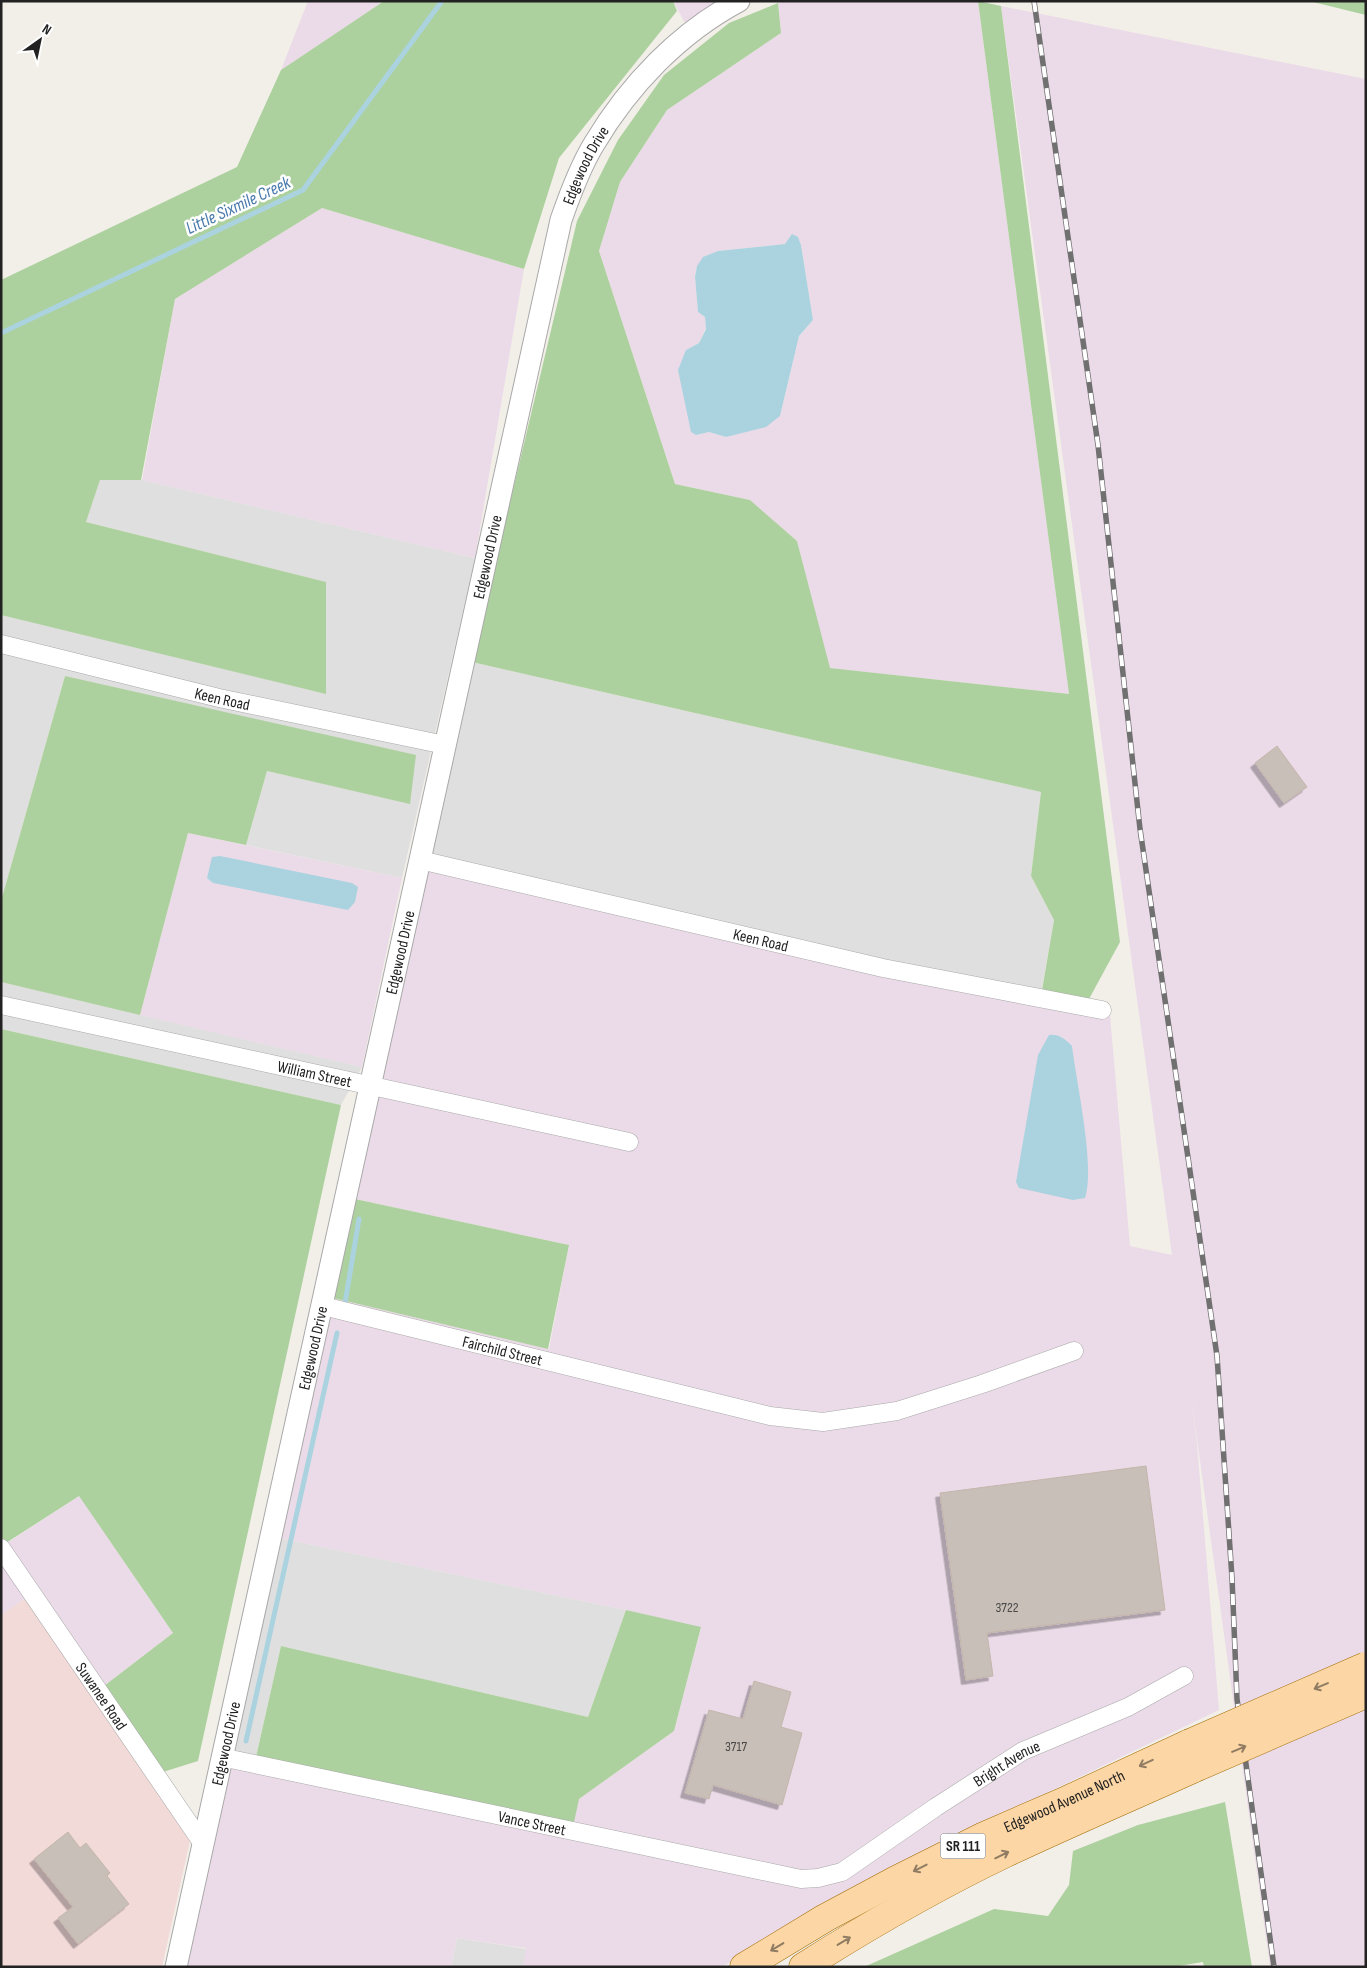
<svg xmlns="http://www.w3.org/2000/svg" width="1367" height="1968" font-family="'Sofia Sans Condensed',sans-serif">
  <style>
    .residential { fill: #e0dfdf }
    .commercial { fill: #f2dad9 }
    .industrial { fill: #ebdbe8; fill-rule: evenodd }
    .forest { fill: #add19e }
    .water { fill: #aad3df }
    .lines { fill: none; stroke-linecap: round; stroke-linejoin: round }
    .stream { stroke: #aad3df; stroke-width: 5 }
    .building { fill: #c7bfb8; stroke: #c4b6ab; filter: url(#shadow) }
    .minor-casing { stroke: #a9a9a9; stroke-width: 19 }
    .tertiary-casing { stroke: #a9a9a9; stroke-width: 23 }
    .primary-casing { stroke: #a06b00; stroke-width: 29 }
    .minor { stroke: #fff; stroke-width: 18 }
    .tertiary { stroke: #fff; stroke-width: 21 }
    .primary { stroke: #fcd6a4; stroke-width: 28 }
    .rail-casing { stroke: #707070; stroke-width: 5.5 }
    .rail { stroke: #fff; stroke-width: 4; stroke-dasharray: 11; stroke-linecap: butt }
    .primary-bridge-casing { stroke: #a06b00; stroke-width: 29; stroke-linecap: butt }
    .primary-bridge { stroke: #fcd6a4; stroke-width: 28 }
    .oneway { stroke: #8f7c63 }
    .labels { text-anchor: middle; stroke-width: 5; stroke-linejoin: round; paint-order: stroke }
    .number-label { font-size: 14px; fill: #4b4948 }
    .shield { fill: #fff; stroke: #646464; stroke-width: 1 }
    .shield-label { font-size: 15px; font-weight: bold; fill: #222 }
    .street-label { font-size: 16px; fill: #222; stroke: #fff }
    .water-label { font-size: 18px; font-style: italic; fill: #4a7aab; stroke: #fff }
  </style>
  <defs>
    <filter id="shadow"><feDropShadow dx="-4.5" dy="4.5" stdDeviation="0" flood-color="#0004"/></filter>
  </defs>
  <rect width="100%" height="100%" fill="#f2efe9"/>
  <g class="residential">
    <polygon points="100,480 142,480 475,558 402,878 246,845 267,771 410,803 65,676 1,901 1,615 326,693 325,582 86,522"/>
    <polygon points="472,662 1041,792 1031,876 1054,920 1039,1005 425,869"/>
    <polygon points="1,982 362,1067 341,1105 1,1029"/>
    <polygon points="279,1538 626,1610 588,1717 281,1646 256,1757 232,1751"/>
    <polygon points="457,1938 527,1949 523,1967 451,1967"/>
  </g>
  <polygon class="commercial" points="37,1590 195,1818 162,1967 1,1967 1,1615"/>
  <g class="industrial">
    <polygon points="308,1 384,1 281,70"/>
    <polygon points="673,1 718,1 685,23"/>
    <path d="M785 1H978L1069 694 829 668 797 541 750 500 675 484 599 251 620 182 667 110 781 33 778 3ZM798 237 801 245 813 320 799 336 780 416 726 437 709 432 696 435 686 350 699 343 706 328 705 317 698 312 695 277 697 266 718 251 785 244Z"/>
    <polygon points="1001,6 1366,79 1366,1967 1270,1967 1191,1396 1197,1444 1219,1710 926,1851 722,1967 523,1967 526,1948 457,1938 451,1967 182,1967 232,1751 256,1757 579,1799 674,1731 701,1628 626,1610 279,1538 333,1298 549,1349 569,1245 355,1199 425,869 1039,1005 1042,990 1109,1003 1130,1246 1172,1255"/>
    <polygon points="322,208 524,269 475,558 142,480 175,299"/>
    <polygon points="188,833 402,878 362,1067 140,1015"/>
    <polygon points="79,1496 173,1633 104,1686 37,1590 1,1615 1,1536 7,1543"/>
  </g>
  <g class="forest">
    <polygon points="384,1 673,1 677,11 559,158 524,269 322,208 175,299 141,480 100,480 86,522 326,582 326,694 1,615 1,280 237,167 281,70"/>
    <polygon points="978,1 1001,6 1120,942 1089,999 1042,990 1054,920 1031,876 1041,792 472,662 577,221 618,140 664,75 729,23 778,3 781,33 667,110 620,182 599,251 675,484 750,500 797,541 830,668 1069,694"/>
    <polygon points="1309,1 1366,1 1366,15"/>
    <polygon points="65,676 416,755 410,804 267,771 246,845 188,833 140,1015 1,982 1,901"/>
    <polygon points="1,1029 341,1105 198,1761 163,1772 104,1686 173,1633 79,1496 6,1543 1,1536"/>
    <polygon points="355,1199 569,1245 548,1349 333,1298"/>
    <polygon points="626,1610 701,1627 674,1731 579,1799 573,1827 256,1757 281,1646 588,1717"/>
    <polygon points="1225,1802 1252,1967 1204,1967 1203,1962 1173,1967 864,1967 994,1909 1048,1916 1069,1885 1073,1851 1138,1825"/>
  </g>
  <g class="water">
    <polygon points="792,234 798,237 801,245 813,320 799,336 780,416 766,427 726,437 709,432 696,435 691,432 678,370 686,350 699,343 706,329 705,317 698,312 695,277 697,266 703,257 718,251 785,244"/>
    <polygon points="220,856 352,883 358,887 355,902 348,910 213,883 207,878 212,857"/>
    <path d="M1049 1035C1059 1034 1065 1039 1072 1046 1076 1080 1096 1170 1085 1198L1073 1200 1019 1188 1016 1182 1038 1055Z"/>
  </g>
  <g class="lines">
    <g class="stream">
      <polyline points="1,333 303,190 442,1"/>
      <polyline points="345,1303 359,1219"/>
      <polyline points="246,1741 337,1333"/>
    </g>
  </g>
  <g class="building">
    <polygon points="1277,746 1307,787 1284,803 1255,763"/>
    <polygon points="1146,1466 1165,1610 987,1633 993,1676 966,1680 940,1493"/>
    <polygon points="754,1681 791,1692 781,1727 802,1733 782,1805 713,1785 709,1799 685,1793 709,1710 743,1719"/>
    <polygon points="68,1832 80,1848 86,1843 110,1873 107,1876 129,1904 78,1944 58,1918 73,1907 34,1859"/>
  </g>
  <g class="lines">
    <defs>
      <g id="minor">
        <path id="s1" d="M1 644 219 698 445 745"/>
        <path id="s2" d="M420 860 883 968 1102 1010"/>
        <path id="s3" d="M1 1005 629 1142"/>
        <path id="s4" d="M323 1306 770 1416 823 1422 897 1411 982 1384 1074 1351"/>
        <path id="s5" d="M1 1548 203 1844"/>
        <path id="s6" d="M221 1757 801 1879 818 1878 842 1872 936 1807 1023 1751 1128 1707 1184 1676"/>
      </g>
      <g id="tertiary">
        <path id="s7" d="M176 1967 561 220C570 194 580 167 594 144 629 85 679 33 739 1"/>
      </g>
      <g id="primary">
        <path id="s8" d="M744 1967 825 1918 894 1881 984 1836 1067 1800 1190 1743"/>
        <path d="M803 1967C868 1926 935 1887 1004 1854 1067 1824 1131 1797 1195 1768"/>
      </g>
    </defs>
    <use href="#minor" class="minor-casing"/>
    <use href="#tertiary" class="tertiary-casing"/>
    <use href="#primary" class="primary-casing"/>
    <use href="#minor" class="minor"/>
    <use href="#tertiary" class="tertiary"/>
    <use href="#primary" class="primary"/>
    <defs>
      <polyline id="rail" points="1034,1 1098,445 1140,829 1217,1356 1232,1578 1237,1699 1274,1967"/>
    </defs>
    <use href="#rail" class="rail-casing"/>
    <use href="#rail" class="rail"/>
    <defs>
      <g id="primary-bridge">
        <polyline points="1190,1743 1366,1666"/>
        <polyline points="1195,1768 1366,1694"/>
      </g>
    </defs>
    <use href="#primary-bridge" class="primary-bridge-casing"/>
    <use href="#primary-bridge" class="primary-bridge"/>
  </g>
  <defs><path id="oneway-shaft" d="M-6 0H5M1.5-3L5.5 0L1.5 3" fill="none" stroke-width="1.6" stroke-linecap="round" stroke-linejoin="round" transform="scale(1.25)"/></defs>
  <g class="oneway">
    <use href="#oneway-shaft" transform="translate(1321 1686) rotate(157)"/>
    <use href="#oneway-shaft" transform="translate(1239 1749) rotate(-23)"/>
    <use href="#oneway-shaft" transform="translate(1146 1763) rotate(155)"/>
    <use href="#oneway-shaft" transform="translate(1002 1855) rotate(-26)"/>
    <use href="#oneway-shaft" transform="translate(920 1868) rotate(153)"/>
    <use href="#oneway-shaft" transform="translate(844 1941) rotate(-31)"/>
    <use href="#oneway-shaft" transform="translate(777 1947) rotate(149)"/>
  </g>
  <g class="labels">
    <g class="number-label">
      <text x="1007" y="1612">3722</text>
      <text x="736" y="1751">3717</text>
    </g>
    <rect class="shield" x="940.5" y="1833.5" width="45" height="25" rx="4"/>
    <g class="shield-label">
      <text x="963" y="1851">SR 111</text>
    </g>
    <g class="street-label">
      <text dy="6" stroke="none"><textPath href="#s7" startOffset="1849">Edgewood Drive</textPath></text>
      <text dy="6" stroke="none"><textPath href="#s7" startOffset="1444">Edgewood Drive</textPath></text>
      <text dy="6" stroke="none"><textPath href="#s1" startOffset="228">Keen Road</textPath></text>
      <text dy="6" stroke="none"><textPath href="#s2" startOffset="350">Keen Road</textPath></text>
      <text dy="6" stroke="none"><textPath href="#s7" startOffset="1039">Edgewood Drive</textPath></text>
      <text dy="6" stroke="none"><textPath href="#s3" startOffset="321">William Street</textPath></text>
      <text dy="6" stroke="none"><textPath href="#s7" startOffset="634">Edgewood Drive</textPath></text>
      <text dy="6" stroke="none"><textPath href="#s4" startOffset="185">Fairchild Street</textPath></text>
      <text dy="6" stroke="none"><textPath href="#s5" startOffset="179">Suwanee Road</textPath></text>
      <text dy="6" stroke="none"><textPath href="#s7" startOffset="229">Edgewood Drive</textPath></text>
      <text dy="6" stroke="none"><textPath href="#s6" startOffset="832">Bright Avenue</textPath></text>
      <text dy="6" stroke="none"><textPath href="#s8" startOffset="361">Edgewood Avenue North</textPath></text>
      <text dy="6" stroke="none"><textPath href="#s6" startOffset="318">Vance Street</textPath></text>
    </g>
    <g class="water-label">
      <text transform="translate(238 205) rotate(-25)" y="6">Little Sixmile Creek</text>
    </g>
  </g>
  <rect width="1367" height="1968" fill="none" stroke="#222222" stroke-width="5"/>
  <g transform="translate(40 40) rotate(33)" stroke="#ffffff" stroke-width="4" paint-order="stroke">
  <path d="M0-4L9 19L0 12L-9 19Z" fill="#222222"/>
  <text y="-8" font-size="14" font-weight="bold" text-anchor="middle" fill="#222222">N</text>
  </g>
</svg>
